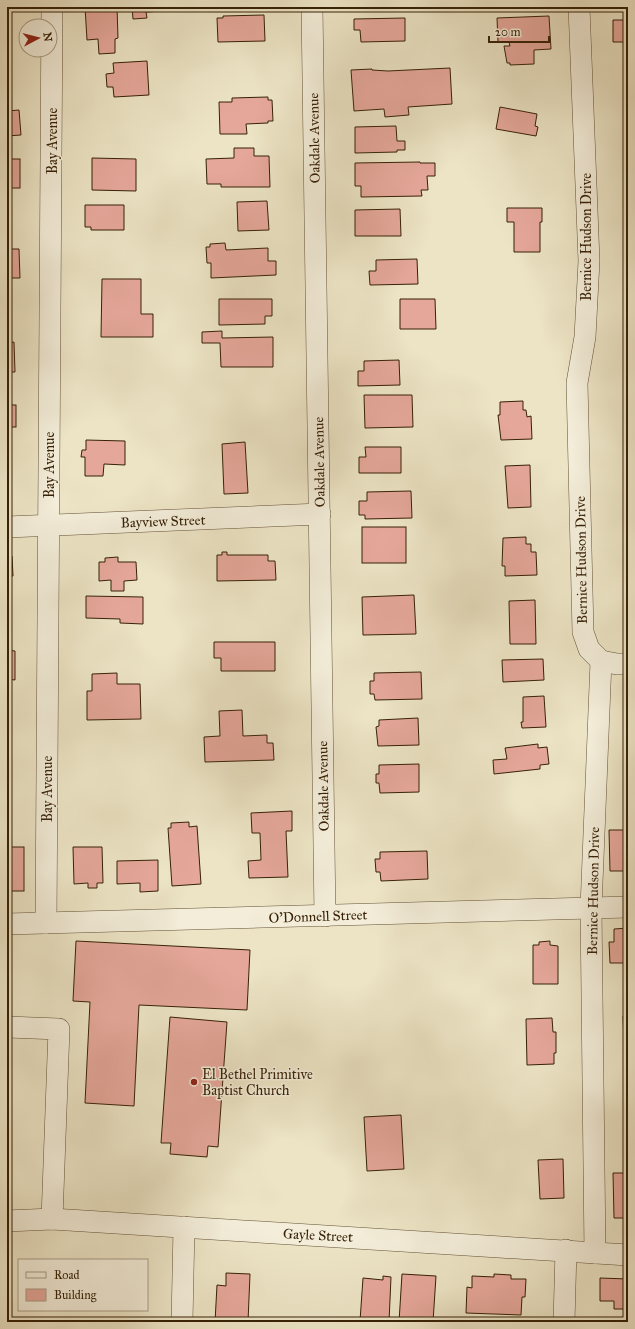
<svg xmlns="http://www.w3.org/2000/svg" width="635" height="1329" font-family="'IM FELL Great Primer',serif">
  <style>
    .building { fill: #e5a79a; stroke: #372107 }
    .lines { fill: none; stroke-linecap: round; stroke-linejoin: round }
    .minor-casing { stroke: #645236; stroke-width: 22 }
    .minor { stroke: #f3edd9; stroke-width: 21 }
    .poi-dot { fill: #8f2418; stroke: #f3edd9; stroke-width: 1.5 }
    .labels { text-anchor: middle; stroke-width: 3; stroke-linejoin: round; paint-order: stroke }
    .street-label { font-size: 14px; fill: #372107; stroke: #f3edd9 }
    .poi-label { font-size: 14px; fill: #372107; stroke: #f3edd9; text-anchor: start }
  </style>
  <rect width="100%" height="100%" fill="#ece4c5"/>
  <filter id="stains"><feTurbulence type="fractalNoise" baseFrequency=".005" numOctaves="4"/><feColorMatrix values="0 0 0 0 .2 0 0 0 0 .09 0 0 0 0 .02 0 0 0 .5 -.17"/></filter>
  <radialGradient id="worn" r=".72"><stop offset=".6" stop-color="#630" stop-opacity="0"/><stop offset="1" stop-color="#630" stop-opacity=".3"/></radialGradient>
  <g class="building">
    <polygon points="85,7 117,7 118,38 115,39 115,53 99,54 98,39 87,40"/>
    <polygon points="132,7 163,7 163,11 146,12 147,18 133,19"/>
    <polygon points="264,15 265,41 218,42 217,18 223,18 223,16"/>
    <polygon points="549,16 551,49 534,50 534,64 510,65 510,63 507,63 504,46 510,46 509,42 498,42 497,18"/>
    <polygon points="405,18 405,41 361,42 360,30 354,30 354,19"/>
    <polygon points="613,20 628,20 628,52 624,52 624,42 613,42"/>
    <polygon points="147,61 149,95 114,97 113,87 107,87 106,74 114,73 113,63"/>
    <polygon points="450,68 452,104 408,107 409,115 385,117 384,109 354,111 351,70 372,69 372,70 388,71"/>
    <polygon points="268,97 268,100 272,100 273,121 268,121 268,123 246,124 247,134 220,134 219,102 232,102 232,98"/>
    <polygon points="500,107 537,114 535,126 538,127 536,136 496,129"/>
    <polygon points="19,110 21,135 7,136 7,111"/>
    <polygon points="396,126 397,141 405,141 405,150 397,150 397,152 355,153 355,127"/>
    <polygon points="234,148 254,148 254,156 269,156 270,187 221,187 221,184 207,184 206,159 234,158"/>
    <polygon points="92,158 136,159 136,191 92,190"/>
    <rect x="7" y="159" width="13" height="29"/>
    <polygon points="420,162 420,163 435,163 435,176 427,176 428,190 421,190 422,196 361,197 361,186 355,186 355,163"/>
    <polygon points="267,201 269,230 238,231 237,202"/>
    <polygon points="85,205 124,205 124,230 91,230 91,227 85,227"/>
    <polygon points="507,208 542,208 542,222 540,222 540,252 514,252 514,222 507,222"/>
    <polygon points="400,209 401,236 355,236 355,210"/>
    <polygon points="225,243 226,250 268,248 268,261 276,261 276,275 211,278 211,263 207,263 206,247 210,247 210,244"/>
    <polygon points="7,249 19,249 20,278 7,278"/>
    <polygon points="417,259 418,284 370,285 369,271 376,271 376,260"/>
    <polygon points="102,279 141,279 141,314 153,314 153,337 101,337"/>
    <polygon points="219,299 272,299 272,316 265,316 265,324 219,325"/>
    <polygon points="400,299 435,299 436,329 400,329"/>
    <polygon points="222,331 222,338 273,337 273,367 221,367 220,343 202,343 202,332"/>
    <polygon points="14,342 15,372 7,372 7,343"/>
    <polygon points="399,360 400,385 358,386 358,371 364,371 364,361"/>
    <rect x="624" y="362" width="4" height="14"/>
    <polygon points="364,395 412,395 413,427 365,428"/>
    <polygon points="523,401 523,410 526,410 527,417 531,416 532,439 501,440 498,415 500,415 500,402"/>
    <rect x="7" y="405" width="9" height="22"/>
    <polygon points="86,440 125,441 125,465 104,464 103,476 85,476 85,457 81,457 82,450 86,450"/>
    <polygon points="245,442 248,493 224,494 222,444"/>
    <polygon points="365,447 401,447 401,473 359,473 359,457 366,457"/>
    <polygon points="530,465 531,507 508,508 505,466"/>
    <polygon points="411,491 412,518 365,519 365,515 359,515 359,501 367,501 367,492"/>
    <rect x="362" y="527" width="44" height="36"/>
    <polygon points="526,537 526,544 531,544 531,552 536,552 537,575 505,576 505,566 502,566 503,538"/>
    <polygon points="222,552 227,552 227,555 268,555 268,561 275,561 276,580 217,581 217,555 222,555"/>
    <polygon points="7,556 12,556 13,576 7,576"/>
    <polygon points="118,557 118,562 136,562 137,580 124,581 124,591 111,591 111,580 99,581 99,562 105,562 105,558"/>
    <polygon points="626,571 628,571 628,605"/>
    <polygon points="414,595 416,634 363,635 362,597"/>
    <polygon points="86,596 143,597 143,624 120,623 120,619 86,618"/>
    <polygon points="535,600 536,644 510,644 509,601"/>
    <polygon points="214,642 275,642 275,671 221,671 221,658 214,658"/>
    <polygon points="7,648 7,650 15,651 15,680 7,679 7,683"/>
    <polygon points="543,659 544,680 503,682 502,660"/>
    <polygon points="421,672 422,699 375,700 374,694 370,694 370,681 374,681 374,673"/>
    <polygon points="117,673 117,684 140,684 141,719 87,720 87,691 92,691 92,674"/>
    <polygon points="7,696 8,732 7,732"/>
    <polygon points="544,696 546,727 522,728 521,722 523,722 523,697"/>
    <polygon points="242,710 243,736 267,735 267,743 273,743 274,760 205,762 204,737 220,736 219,711"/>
    <polygon points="418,718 419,745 378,746 376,727 379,726 379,720"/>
    <polygon points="538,744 538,748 547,747 549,764 540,765 540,769 494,774 493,760 507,759 505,748"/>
    <polygon points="419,764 419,792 380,793 379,783 376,783 376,774 379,774 379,765"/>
    <polygon points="292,811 292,831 286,831 288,877 249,878 248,861 261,860 260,833 252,833 251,813"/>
    <polygon points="189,822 189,827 197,826 201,884 172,886 168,828 171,828 171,823"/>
    <polygon points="609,830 628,830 628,871 610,871"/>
    <rect x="7" y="847" width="17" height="44"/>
    <polygon points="73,847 102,847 103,883 97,883 97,888 88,888 88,883 74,884"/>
    <polygon points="427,851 428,879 381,881 380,872 376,872 375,859 380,859 380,852"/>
    <polygon points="158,860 158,891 140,892 140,883 117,884 117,861"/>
    <polygon points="628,928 628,963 610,963 609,942 614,942 614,929"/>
    <polygon points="76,941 250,950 247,1010 139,1005 134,1106 85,1103 90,1002 73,1001"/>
    <polygon points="550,941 550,945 558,946 558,984 533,984 533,945 539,945 539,942"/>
    <polygon points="623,1016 628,1016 628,1041 624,1042"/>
    <polygon points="170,1017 227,1022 218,1147 208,1146 207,1157 170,1154 171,1143 161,1143"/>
    <polygon points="552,1018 553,1032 556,1032 556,1053 554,1053 554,1064 527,1065 526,1019"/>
    <rect x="626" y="1099" width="2" height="38"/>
    <polygon points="401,1115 404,1169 367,1171 364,1117"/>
    <polygon points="563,1159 564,1198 540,1199 538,1160"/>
    <polygon points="613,1173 628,1173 628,1218 614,1218"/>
    <polygon points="226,1273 250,1274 248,1322 215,1322 217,1285 226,1286"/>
    <polygon points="402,1274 436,1276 433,1322 399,1322"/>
    <polygon points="494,1274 511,1275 511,1279 526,1279 525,1297 522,1297 521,1315 466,1313 467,1287 472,1288 472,1276 494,1277"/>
    <polygon points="383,1276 391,1277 389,1322 360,1321 363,1278 383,1280"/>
    <polygon points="600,1278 628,1279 628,1309 614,1309 614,1301 600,1301"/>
  </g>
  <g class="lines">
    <defs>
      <g id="minor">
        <polyline points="312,7 325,916"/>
        <polyline points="579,7 589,261 585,337 577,383 583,632 589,649 601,661 591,908 595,1253"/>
        <polyline points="7,527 320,514"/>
        <polyline points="601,661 617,664 628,664"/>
        <polyline points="46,923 52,7"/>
        <polyline points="7,924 628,907"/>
        <polyline points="7,1027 59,1029 52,1219"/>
        <polyline points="7,1221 52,1219 628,1255"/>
        <polyline points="182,1322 184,1227"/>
        <polyline points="564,1322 566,1250"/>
      </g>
    </defs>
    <use href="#minor" class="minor-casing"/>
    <use href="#minor" class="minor"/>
  </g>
  <circle class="poi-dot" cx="194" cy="1082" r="4"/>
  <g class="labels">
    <g class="street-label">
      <text transform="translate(314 138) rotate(-91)" y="5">Oakdale Avenue</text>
      <text transform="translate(52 141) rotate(-90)" y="5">Bay Avenue</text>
      <text transform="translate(586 237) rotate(-90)" y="5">Bernice Hudson Drive</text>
      <text transform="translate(319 462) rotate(-91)" y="5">Oakdale Avenue</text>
      <text transform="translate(49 465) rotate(-90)" y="5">Bay Avenue</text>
      <text transform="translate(163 521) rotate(-2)" y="5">Bayview Street</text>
      <text transform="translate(581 560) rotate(-91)" y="5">Bernice Hudson Drive</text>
      <text transform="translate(323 786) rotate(-91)" y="5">Oakdale Avenue</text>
      <text transform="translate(47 789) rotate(-90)" y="5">Bay Avenue</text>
      <text transform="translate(593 891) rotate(-89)" y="5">Bernice Hudson Drive</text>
      <text transform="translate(318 916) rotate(-2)" y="5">O'Donnell Street</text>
      <text transform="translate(318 1235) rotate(3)" y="5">Gayle Street</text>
    </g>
    <g class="poi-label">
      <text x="202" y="1079">El Bethel Primitive<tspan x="202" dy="16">Baptist Church</tspan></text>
    </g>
  </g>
  <rect width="635" height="1329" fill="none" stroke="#ece4c5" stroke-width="24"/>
  <rect x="8" y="8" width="619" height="1313" fill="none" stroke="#372107" stroke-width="2"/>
  <rect x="12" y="12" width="611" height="1305" fill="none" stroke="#372107"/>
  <rect x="18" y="1259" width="130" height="52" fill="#f3edd9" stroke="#a89b85"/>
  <rect x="26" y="1272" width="20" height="6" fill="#f3edd9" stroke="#a89b85"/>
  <text x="54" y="1279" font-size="12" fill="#372107">Road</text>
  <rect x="26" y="1289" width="20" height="12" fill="#e5a79a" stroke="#a89b85"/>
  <text x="54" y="1299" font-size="12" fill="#372107">Building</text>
  <g transform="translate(38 38) rotate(83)"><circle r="19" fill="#f3edd9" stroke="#a89b85"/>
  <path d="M0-3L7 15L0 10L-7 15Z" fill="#8f2418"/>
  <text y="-6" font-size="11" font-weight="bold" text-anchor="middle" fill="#372107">N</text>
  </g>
  <path d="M489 36v6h60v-6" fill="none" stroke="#372107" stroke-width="2"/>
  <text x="495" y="36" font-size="12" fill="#372107" stroke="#f3edd9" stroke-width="3" paint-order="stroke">20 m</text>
  <rect width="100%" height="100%" filter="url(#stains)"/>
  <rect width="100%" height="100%" fill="url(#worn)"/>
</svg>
